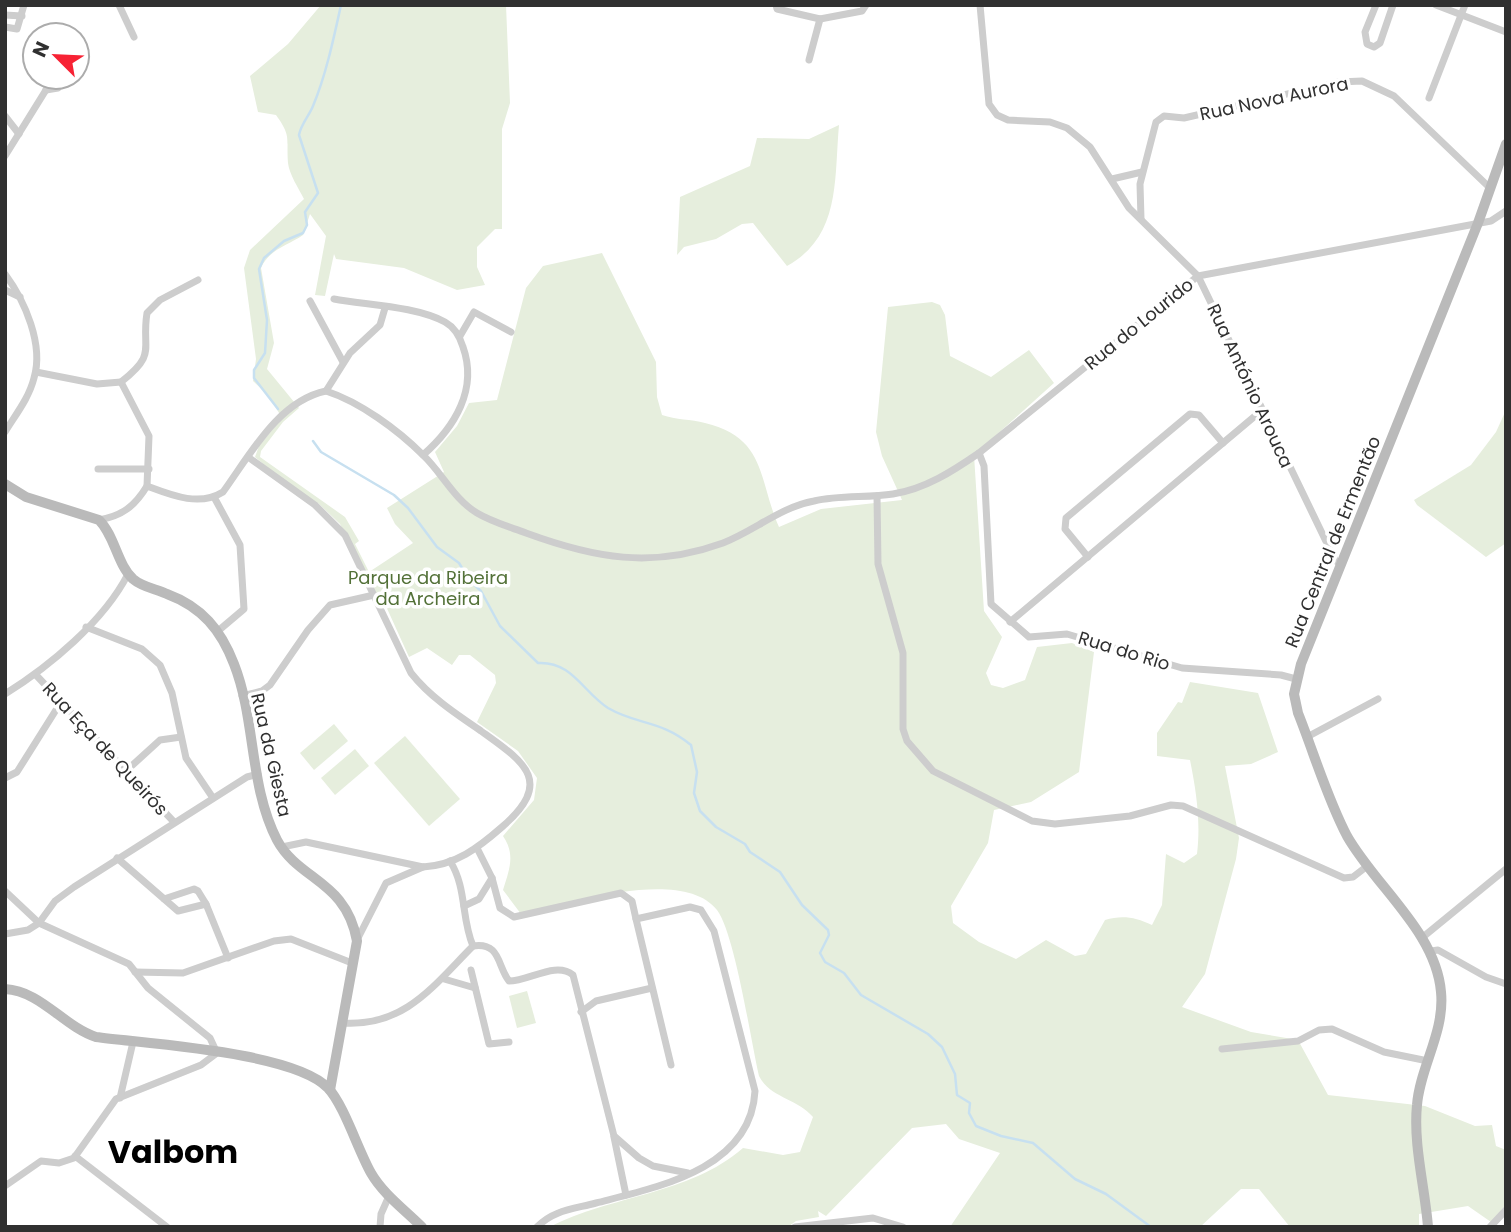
<svg xmlns="http://www.w3.org/2000/svg" width="1511" height="1232" font-family="Poppins,sans-serif">
  <style>
    .green { fill: #e6eedd }
    .lines { fill: none; stroke-linecap: round; stroke-linejoin: round }
    .stream { stroke: #c7e0f0; stroke-width: 2.5 }
    .street { stroke: #cdcdcd; stroke-width: 7 }
    .secondary { stroke: #bababa; stroke-width: 10 }
    .labels { text-anchor: middle; stroke-width: 7; stroke-linejoin: round; paint-order: stroke }
    .street-label { font-size: 18px; fill: #303030; stroke: #fff }
    .park-label { font-size: 18px; fill: #537138; stroke: #fff }
    .town-label { font-size: 32px; font-weight: bold; fill: #000; stroke: #fff }
  </style>
  <rect width="100%" height="100%" fill="#fff"/>
  <g class="green">
    <path d="M321 5H506L510 103 502 129V229H495L477 247V267L485 285 457 290 404 268 336 259 334 254 325 296 315 295 326 236 310 214 303 235C289 245 269 249 261 268L274 343 267 369 299 408 283 422 261 451 260 457 345 517 359 541 355 544 369 572 413 543 395 524 387 508 444 472 435 452 457 426 469 403 497 400 526 288 543 266 602 253 656 362 657 397 662 415C676 420 691 419 705 423 767 438 758 480 779 527L821 509 902 500 882 456 876 432 888 307 932 302 940 305 945 315 950 356 991 377 1029 350 1054 383 974 455 984 611 1002 637 986 673 991 685 1003 688 1025 680 1037 647 1072 643 1094 652 1079 772 1031 802 994 810 988 843 951 906 953 923 979 942 1016 959 1046 940 1075 956 1086 954 1105 920C1122 915 1135 917 1152 925L1162 905 1166 854 1184 863 1197 854C1201 821 1196 790 1190 760L1157 756V733L1178 702 1182 703 1190 682 1258 693 1278 752 1251 764 1225 766 1239 838 1236 859 1205 974 1182 1007 1251 1032 1298 1040 1328 1095 1425 1106 1475 1126 1492 1125 1496 1146 1506 1150V1205L1491 1222 1468 1206 1419 1214V1227H1290L1259 1189H1241L1200 1227H950L1000 1153 959 1139 946 1124 912 1128 826 1216 818 1211 819 1217 796 1221 788 1227H550C611 1195 689 1195 743 1148L783 1155 800 1152 813 1117C797 1098 770 1098 759 1076 751 1042 735 934 717 910 683 866 566 904 521 914L503 890C509 870 516 855 503 836L534 800 537 778 518 751 477 722 496 683 495 675 470 655H459L452 665 427 648 409 657 385 604 378 602 340 524 318 503 307 501 255 457 259 446 282 418 269 396 253 381 256 359 244 268 250 250 304 199C299 189 289 174 288 163 286 138 292 137 276 115L258 112 250 76 288 44Z"/>
    <path d="M839 125C834 180 841 236 787 266L753 223 742 224 716 239 684 247 677 255 680 197 750 166 757 138 809 139Z"/>
    <polygon points="1506,410 1506,543 1486,557 1417,505 1414,500 1471,465 1496,432"/>
    <polygon points="334,724 348,741 314,770 300,753"/>
    <polygon points="405,736 460,799 429,826 374,763"/>
    <polygon points="355,749 369,766 335,795 321,778"/>
    <polygon points="527,991 536,1023 517,1028 509,996"/>
  </g>
  <g class="lines">
    <g class="stream">
      <path d="M278 409 254 378V370L265 353 267 320 259 269 264 258 284 241 303 233 307 225 305 212 318 193 299 135C301 124 309 116 313 106 326 75 334 37 341 5"/>
      <path d="M313 441 321 452 394 495 408 508 437 547 459 563 470 581 481 591 500 626 538 663C572 661 583 692 608 708 637 725 661 720 691 745L697 772 694 793 700 811 716 827 745 844 750 852 780 872 802 905 828 930 829 935 820 953 825 962 844 973 861 995 928 1034 942 1047 955 1074 957 1095 970 1103 969 1113 976 1126 1001 1136 1033 1143 1075 1179 1106 1194 1151 1227"/>
    </g>
    <g class="street">
      <polyline points="119,5 134,37"/>
      <polyline points="776,5 777,9 820,19 862,11 866,5"/>
      <polyline points="980,5 989,104 997,115 1008,120 1050,122 1067,128 1090,147 1129,208 1198,276 1335,560 1341,565"/>
      <polyline points="1376,5 1365,32 1367,44 1374,47 1380,43 1393,5"/>
      <polyline points="1436,5 1506,32"/>
      <polyline points="5,15 22,16"/>
      <polyline points="5,27 17,29 24,5"/>
      <polyline points="809,60 820,19"/>
      <polyline points="46,90 58,88 65,77"/>
      <polyline points="1429,98 1465,5"/>
      <polyline points="5,116 19,134"/>
      <polyline points="5,156 54,77"/>
      <polyline points="1112,179 1142,172"/>
      <polyline points="1141,219 1140,184 1156,122 1164,116 1184,118 1339,82 1362,81 1394,96 1490,188"/>
      <path d="M5 274C25 301 44 345 34 378 29 398 16 414 5 432"/>
      <polyline points="5,290 20,297"/>
      <path d="M334 299C366 305 416 306 445 322 454 327 460 337 463 347 478 389 455 427 423 455"/>
      <polyline points="310,301 343,362"/>
      <polyline points="460,336 474,312 511,332"/>
      <polyline points="36,372 97,384 121,382 149,436 147,486"/>
      <path d="M121 382C158 353 141 350 147 313L160 300 198 280"/>
      <polyline points="326,391 350,353 380,325 385,308"/>
      <polyline points="979,453 984,466 991,604 1029,637 1067,634 1182,668 1281,675 1296,679"/>
      <path d="M248 457 315 505 345 535 411 673C430 697 456 714 481 731 524 762 555 781 502 827 478 848 456 865 423 867L306 842 282 847"/>
      <polyline points="98,469 149,469"/>
      <polyline points="877,496 878,564 903,653 903,729 907,741 933,771 1032,821 1055,824 1130,816 1171,805 1183,806 1344,878 1353,877 1366,867"/>
      <polyline points="214,497 240,545 244,609 218,631"/>
      <path d="M99 520C122 516 135 506 147 486 171 495 199 507 223 492 250 455 278 401 326 391 360 402 398 430 423 455 442 473 454 499 477 513 492 522 510 527 526 533 594 558 652 569 723 543 754 531 781 507 814 501 840 495 867 498 893 494 925 489 953 471 979 453L1198 276 1491 221 1506 211"/>
      <polyline points="1088,557 1065,529 1066,518 1190,414 1199,415 1223,443"/>
      <polyline points="1010,622 1261,411"/>
      <polyline points="86,627 142,649 160,665 172,693 186,758 213,798"/>
      <polyline points="36,675 174,822"/>
      <path d="M5 694C50 666 104 621 128 574"/>
      <polyline points="242,696 262,691 270,685 308,630 330,605 374,595"/>
      <polyline points="1307,737 1378,699"/>
      <polyline points="126,771 160,740 181,737"/>
      <polyline points="5,778 17,772 61,702"/>
      <path d="M478 850 492 878 500 908 514 917 621 893 632 901 636 919 690 907 701 910 714 931 755 1091C751 1169 658 1187 596 1203 574 1209 553 1210 537 1227"/>
      <polyline points="117,858 178,911 206,904 228,958"/>
      <polyline points="5,891 39,923 129,964 148,988 210,1038 217,1053 201,1065 116,1099 74,1158 59,1163 41,1161 5,1186"/>
      <polyline points="164,899 194,889 198,891 206,904"/>
      <polyline points="464,906 479,899 492,878"/>
      <polyline points="636,919 671,1065"/>
      <polyline points="5,934 28,930 39,923 55,901 74,887 247,777 258,774"/>
      <polyline points="1423,937 1506,869"/>
      <polyline points="357,940 386,883 423,867"/>
      <path d="M473 946C501 942 497 966 509 981 529 981 556 961 573 975L614 1136 639 1158 653 1166 688 1173"/>
      <polyline points="1431,951 1438,950 1486,977 1506,984"/>
      <polyline points="471,970 489,1044 509,1042"/>
      <polyline points="135,972 183,973 274,941 291,939 352,963"/>
      <polyline points="444,979 475,988"/>
      <polyline points="581,1012 596,1001 652,988"/>
      <path d="M343 1023C405 1027 434 985 473 946 461 918 467 888 450 861"/>
      <polyline points="1222,1049 1298,1041 1319,1030 1332,1029 1384,1052 1428,1061"/>
      <polyline points="120,1098 133,1042"/>
      <polyline points="614,1137 626,1195"/>
      <polyline points="75,1156 167,1227"/>
      <polyline points="380,1227 381,1214 389,1196"/>
      <polyline points="795,1227 873,1218 903,1227"/>
      <polyline points="1490,1227 1506,1210"/>
    </g>
    <g class="secondary">
      <path d="M5 484 26 497 99 520C115 536 117 564 133 579 142 587 156 589 167 594 202 607 221 630 234 664 256 720 249 786 277 840 299 881 346 880 357 941L330 1090"/>
      <path d="M5 989C41 991 63 1026 96 1037 148 1044 294 1052 328 1088 344 1105 358 1150 371 1173 383 1194 405 1210 422 1227"/>
      <path d="M1428 1227C1425 1188 1413 1144 1417 1105 1420 1067 1445 1032 1441 992 1436 932 1376 887 1347 836 1327 798 1314 753 1298 713L1294 694 1301 664 1478 223 1506 144"/>
    </g>
  </g>
  <g class="labels">
    <g class="street-label">
      <text transform="translate(1274 99) rotate(-12)" y="6">Rua Nova Aurora</text>
      <text transform="translate(1139 324) rotate(-39)" y="6">Rua do Lourido</text>
      <text transform="translate(1250 386) rotate(65)" y="6">Rua António Arouca</text>
      <text transform="translate(1333 542) rotate(-68)" y="6">Rua Central de Ermentão</text>
      <text transform="translate(1124 651) rotate(17)" y="6">Rua do Rio</text>
      <text transform="translate(105 749) rotate(47)" y="6">Rua Eça de Queirós</text>
      <text transform="translate(271 755) rotate(77)" y="6">Rua da Giesta</text>
    </g>
    <g class="park-label">
      <text x="428" y="584">Parque da Ribeira<tspan x="428" dy="21">da Archeira</tspan></text>
    </g>
    <g class="town-label">
      <text x="173" y="1163">Valbom</text>
    </g>
  </g>
  <rect width="1511" height="1232" fill="none" stroke="#303030" stroke-width="14"/>
  <g transform="translate(56 56) rotate(294)"><circle r="33" fill="#ffffff" stroke="#acacac" stroke-width="2"/>
  <path d="M0-5L12 26L0 18L-12 26Z" fill="#f72234"/>
  <text y="-10" font-size="19" font-weight="bold" text-anchor="middle" fill="#303030">N</text>
  </g>
</svg>
